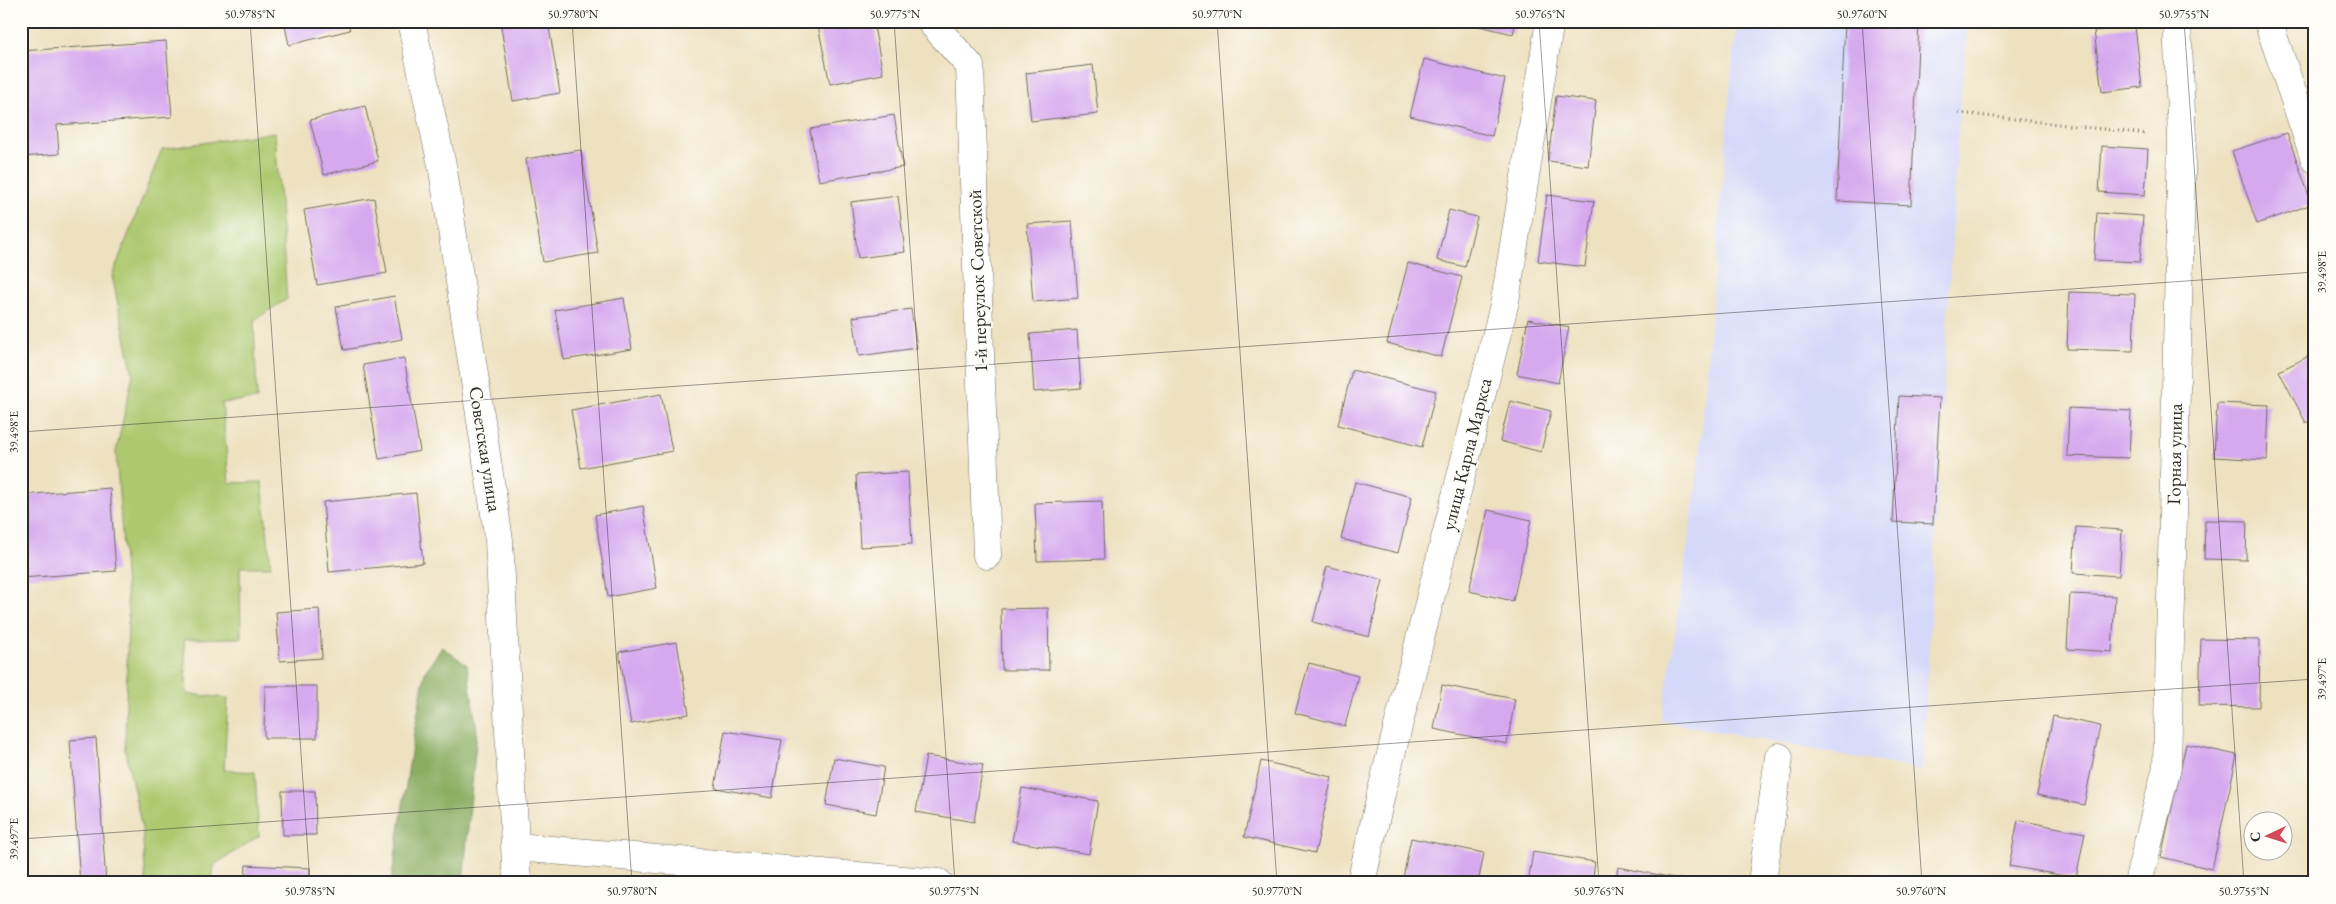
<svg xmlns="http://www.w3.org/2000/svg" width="2336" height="904" font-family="'EB Garamond',serif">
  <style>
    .built { fill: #d4d8f9 }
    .green { fill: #adc970; stroke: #6c7a4e }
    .forest { fill: #8aad62; stroke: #5a6c46 }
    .building { fill: #d6a9ef }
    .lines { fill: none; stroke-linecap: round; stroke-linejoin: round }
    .minor-casing { stroke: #6f6b5f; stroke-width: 29 }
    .path { stroke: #6f6b5f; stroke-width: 3; stroke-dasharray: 1 4; stroke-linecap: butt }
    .minor { stroke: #fff; stroke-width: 28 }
    .ticks { fill: none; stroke: #2b2b2b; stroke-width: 1; stroke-opacity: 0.45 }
    .labels { text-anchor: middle; stroke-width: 4; stroke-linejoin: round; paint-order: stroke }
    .street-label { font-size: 19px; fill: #2b2b2b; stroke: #fdfcf7 }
    .neatline { fill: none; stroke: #2b2b2b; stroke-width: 2 }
    .ticks-label { font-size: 12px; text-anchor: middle; fill: #2b2b2b }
  </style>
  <rect width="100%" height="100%" fill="#fdfcf7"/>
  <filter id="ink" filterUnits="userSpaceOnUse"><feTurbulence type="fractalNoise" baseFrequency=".02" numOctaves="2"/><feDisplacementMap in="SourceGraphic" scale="10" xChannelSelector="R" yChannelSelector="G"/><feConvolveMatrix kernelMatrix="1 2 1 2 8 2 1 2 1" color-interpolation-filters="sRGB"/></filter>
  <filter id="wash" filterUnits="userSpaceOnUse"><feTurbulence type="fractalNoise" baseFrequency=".0096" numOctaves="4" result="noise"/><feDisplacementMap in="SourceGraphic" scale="20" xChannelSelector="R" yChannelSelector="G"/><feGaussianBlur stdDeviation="1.12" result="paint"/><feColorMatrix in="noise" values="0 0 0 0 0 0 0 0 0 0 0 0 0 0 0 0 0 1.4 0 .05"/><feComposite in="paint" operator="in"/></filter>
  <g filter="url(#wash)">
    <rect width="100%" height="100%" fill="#eee1c0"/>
    <polygon class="built" points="1739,21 1969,21 1959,113 1922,770 1662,721 1698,473 1733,54"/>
    <polygon class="green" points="275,132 287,299 254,320 257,399 222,403 229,483 262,482 271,567 240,567 241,638 184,639 187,694 228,698 224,770 255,772 259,836 214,865 212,883 146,883 142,828 125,749 128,616 116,452 133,374 112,276 162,149"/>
    <polygon class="forest" points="442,647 467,665 477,731 463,883 391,883 414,733 425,672"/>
    <g id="blocks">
      <g class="building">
        <polygon points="284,21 347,21 350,30 289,45"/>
        <polygon points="500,21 548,21 560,93 513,101"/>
        <polygon points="817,21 873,21 883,74 830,84"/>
        <polygon points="1458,21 1516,21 1513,34"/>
        <polygon points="1845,21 1919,21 1911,205 1837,201"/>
        <polygon points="2308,21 2315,21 2315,43 2314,43"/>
        <polygon points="2135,26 2142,87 2102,92 2094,31"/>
        <polygon points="166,41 172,117 57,125 59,154 23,157 21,51"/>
        <polygon points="1424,59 1505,79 1492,136 1410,116"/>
        <polygon points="1093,65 1098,114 1031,121 1026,73"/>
        <polygon points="1556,96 1596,101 1588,166 1548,161"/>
        <polygon points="365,106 378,161 324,175 310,120"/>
        <polygon points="894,115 903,167 819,181 810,129"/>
        <polygon points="2287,133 2312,204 2257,224 2232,151"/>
        <polygon points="2102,146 2148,149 2145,195 2099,192"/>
        <polygon points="581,150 598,253 543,262 526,159"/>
        <polygon points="1547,195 1594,201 1585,267 1538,261"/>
        <polygon points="898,196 905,252 858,258 851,202"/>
        <polygon points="374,198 387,273 317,285 304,210"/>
        <polygon points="1449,210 1477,217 1465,267 1437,260"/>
        <polygon points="2097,213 2143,216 2140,262 2094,260"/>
        <polygon points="1072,221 1078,298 1033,302 1027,224"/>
        <polygon points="1408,263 1462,277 1441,357 1387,343"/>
        <polygon points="2069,292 2135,294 2133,351 2067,349"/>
        <polygon points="394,296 402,339 344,350 336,307"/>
        <polygon points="624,298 632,349 564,360 555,310"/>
        <polygon points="911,309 917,348 859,356 853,317"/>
        <polygon points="1528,319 1569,327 1558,383 1517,374"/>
        <polygon points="1077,330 1081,388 1034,392 1030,334"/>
        <polygon points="2315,353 2315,418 2306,423 2279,371"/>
        <polygon points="404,358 420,451 379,459 363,365"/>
        <polygon points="1352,370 1436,391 1422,447 1338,425"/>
        <polygon points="661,394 672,451 581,468 571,410"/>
        <polygon points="1899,396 1940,398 1933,524 1893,522"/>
        <polygon points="1510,401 1551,411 1541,452 1500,441"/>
        <polygon points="2217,403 2269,405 2267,460 2214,457"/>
        <polygon points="2069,408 2131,411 2129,458 2067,456"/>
        <polygon points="908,472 912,544 860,547 856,475"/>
        <polygon points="1355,482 1412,497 1398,553 1341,539"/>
        <polygon points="110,488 116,571 21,578 21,495"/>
        <polygon points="416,493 423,563 329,572 323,502"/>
        <polygon points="1102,501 1104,559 1037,561 1035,503"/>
        <polygon points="643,506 657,588 608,597 595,515"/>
        <polygon points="1488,510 1531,520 1513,601 1469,591"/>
        <polygon points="2205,520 2247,521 2246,560 2204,559"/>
        <polygon points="2076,527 2122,530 2119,576 2073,573"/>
        <polygon points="1327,566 1383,580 1369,637 1313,622"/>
        <polygon points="2070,594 2115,596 2112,652 2067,649"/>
        <polygon points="1048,608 1049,670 1002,670 1001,609"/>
        <polygon points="319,609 322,658 280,661 276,612"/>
        <polygon points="2201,639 2260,640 2259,707 2199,706"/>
        <polygon points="677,642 689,714 631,724 619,652"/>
        <polygon points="1309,663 1358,676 1345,726 1295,713"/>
        <polygon points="1442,685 1515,699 1507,744 1434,729"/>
        <polygon points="265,686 317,686 317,738 264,738"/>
        <polygon points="2053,716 2100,726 2084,805 2037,795"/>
        <polygon points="725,731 782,740 772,798 715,788"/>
        <polygon points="96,738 106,883 80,883 70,740"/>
        <polygon points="2186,744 2237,755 2212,869 2161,857"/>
        <polygon points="926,756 983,765 974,822 916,812"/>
        <polygon points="834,758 884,767 876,814 826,805"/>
        <polygon points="1261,761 1332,777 1315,853 1244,837"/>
        <polygon points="1022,788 1098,801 1089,854 1012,841"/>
        <polygon points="282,791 315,791 316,835 283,835"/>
        <polygon points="2018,820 2085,833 2076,878 2009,866"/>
        <polygon points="1411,838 1484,853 1478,883 1402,883"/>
        <polygon points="1533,852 1595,862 1592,883 1528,883"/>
        <polygon points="246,865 310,868 309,883 245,883"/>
        <polygon points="1618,867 1694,882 1694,883 1615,883"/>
      </g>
    </g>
  </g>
  <g filter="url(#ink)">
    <use href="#blocks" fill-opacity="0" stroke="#6f6b5f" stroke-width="1"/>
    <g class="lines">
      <defs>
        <g id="minor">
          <polyline points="411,21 443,170 499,540 517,883"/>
          <polyline points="930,21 970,66 987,555"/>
          <polyline points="2268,21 2315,159"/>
          <polyline points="516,847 939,883"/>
          <polyline points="1361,883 1381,794 1505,301 1550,21"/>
          <polyline points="1762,883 1779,757"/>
          <polyline points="2138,883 2167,767 2182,137 2177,21"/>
        </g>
      </defs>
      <use href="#minor" class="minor-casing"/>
      <polyline class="path" points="1959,113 2147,134"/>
      <use href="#minor" class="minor"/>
    </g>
  </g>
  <path class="ticks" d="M250 21 310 883M572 21 632 883M894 21 955 883M1217 21 1277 883M1539 21 1599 883M1862 21 1922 883M2184 21 2244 883M21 25 78 21M21 432 2315 272M21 839 2315 679"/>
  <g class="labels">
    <g class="street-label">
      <text transform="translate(977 281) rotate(-92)" y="7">1-й переулок Советской</text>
      <text transform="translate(486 449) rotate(81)" y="7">Советская улица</text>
      <text transform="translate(1466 454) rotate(-76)" y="7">улица Карла Маркса</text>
      <text transform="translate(2174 454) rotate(-89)" y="7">Горная улица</text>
    </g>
  </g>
  <rect width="2336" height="904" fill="none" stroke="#fdfcf7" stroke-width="55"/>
  <g transform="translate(2268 836) rotate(266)"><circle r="24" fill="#fdfcf7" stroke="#a9a8a5"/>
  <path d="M0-4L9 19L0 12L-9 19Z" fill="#d1495b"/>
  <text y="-8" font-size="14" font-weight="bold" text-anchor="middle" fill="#2b2b2b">С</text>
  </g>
  <rect x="28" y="28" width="2280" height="848" class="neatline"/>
  <g class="ticks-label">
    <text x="250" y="18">50.9785°N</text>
    <text x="573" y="18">50.9780°N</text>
    <text x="895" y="18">50.9775°N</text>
    <text x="1217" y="18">50.9770°N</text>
    <text x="1540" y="18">50.9765°N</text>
    <text x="1862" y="18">50.9760°N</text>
    <text x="2184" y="18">50.9755°N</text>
    <text transform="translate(2322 272) rotate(-90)" y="4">39.498°E</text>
    <text transform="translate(14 432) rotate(-90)" y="4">39.498°E</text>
    <text transform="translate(2322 679) rotate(-90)" y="4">39.497°E</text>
    <text transform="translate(14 839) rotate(-90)" y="4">39.497°E</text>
    <text x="310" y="895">50.9785°N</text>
    <text x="632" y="895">50.9780°N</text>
    <text x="954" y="895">50.9775°N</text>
    <text x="1277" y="895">50.9770°N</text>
    <text x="1599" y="895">50.9765°N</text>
    <text x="1921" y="895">50.9760°N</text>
    <text x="2244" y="895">50.9755°N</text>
  </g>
</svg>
